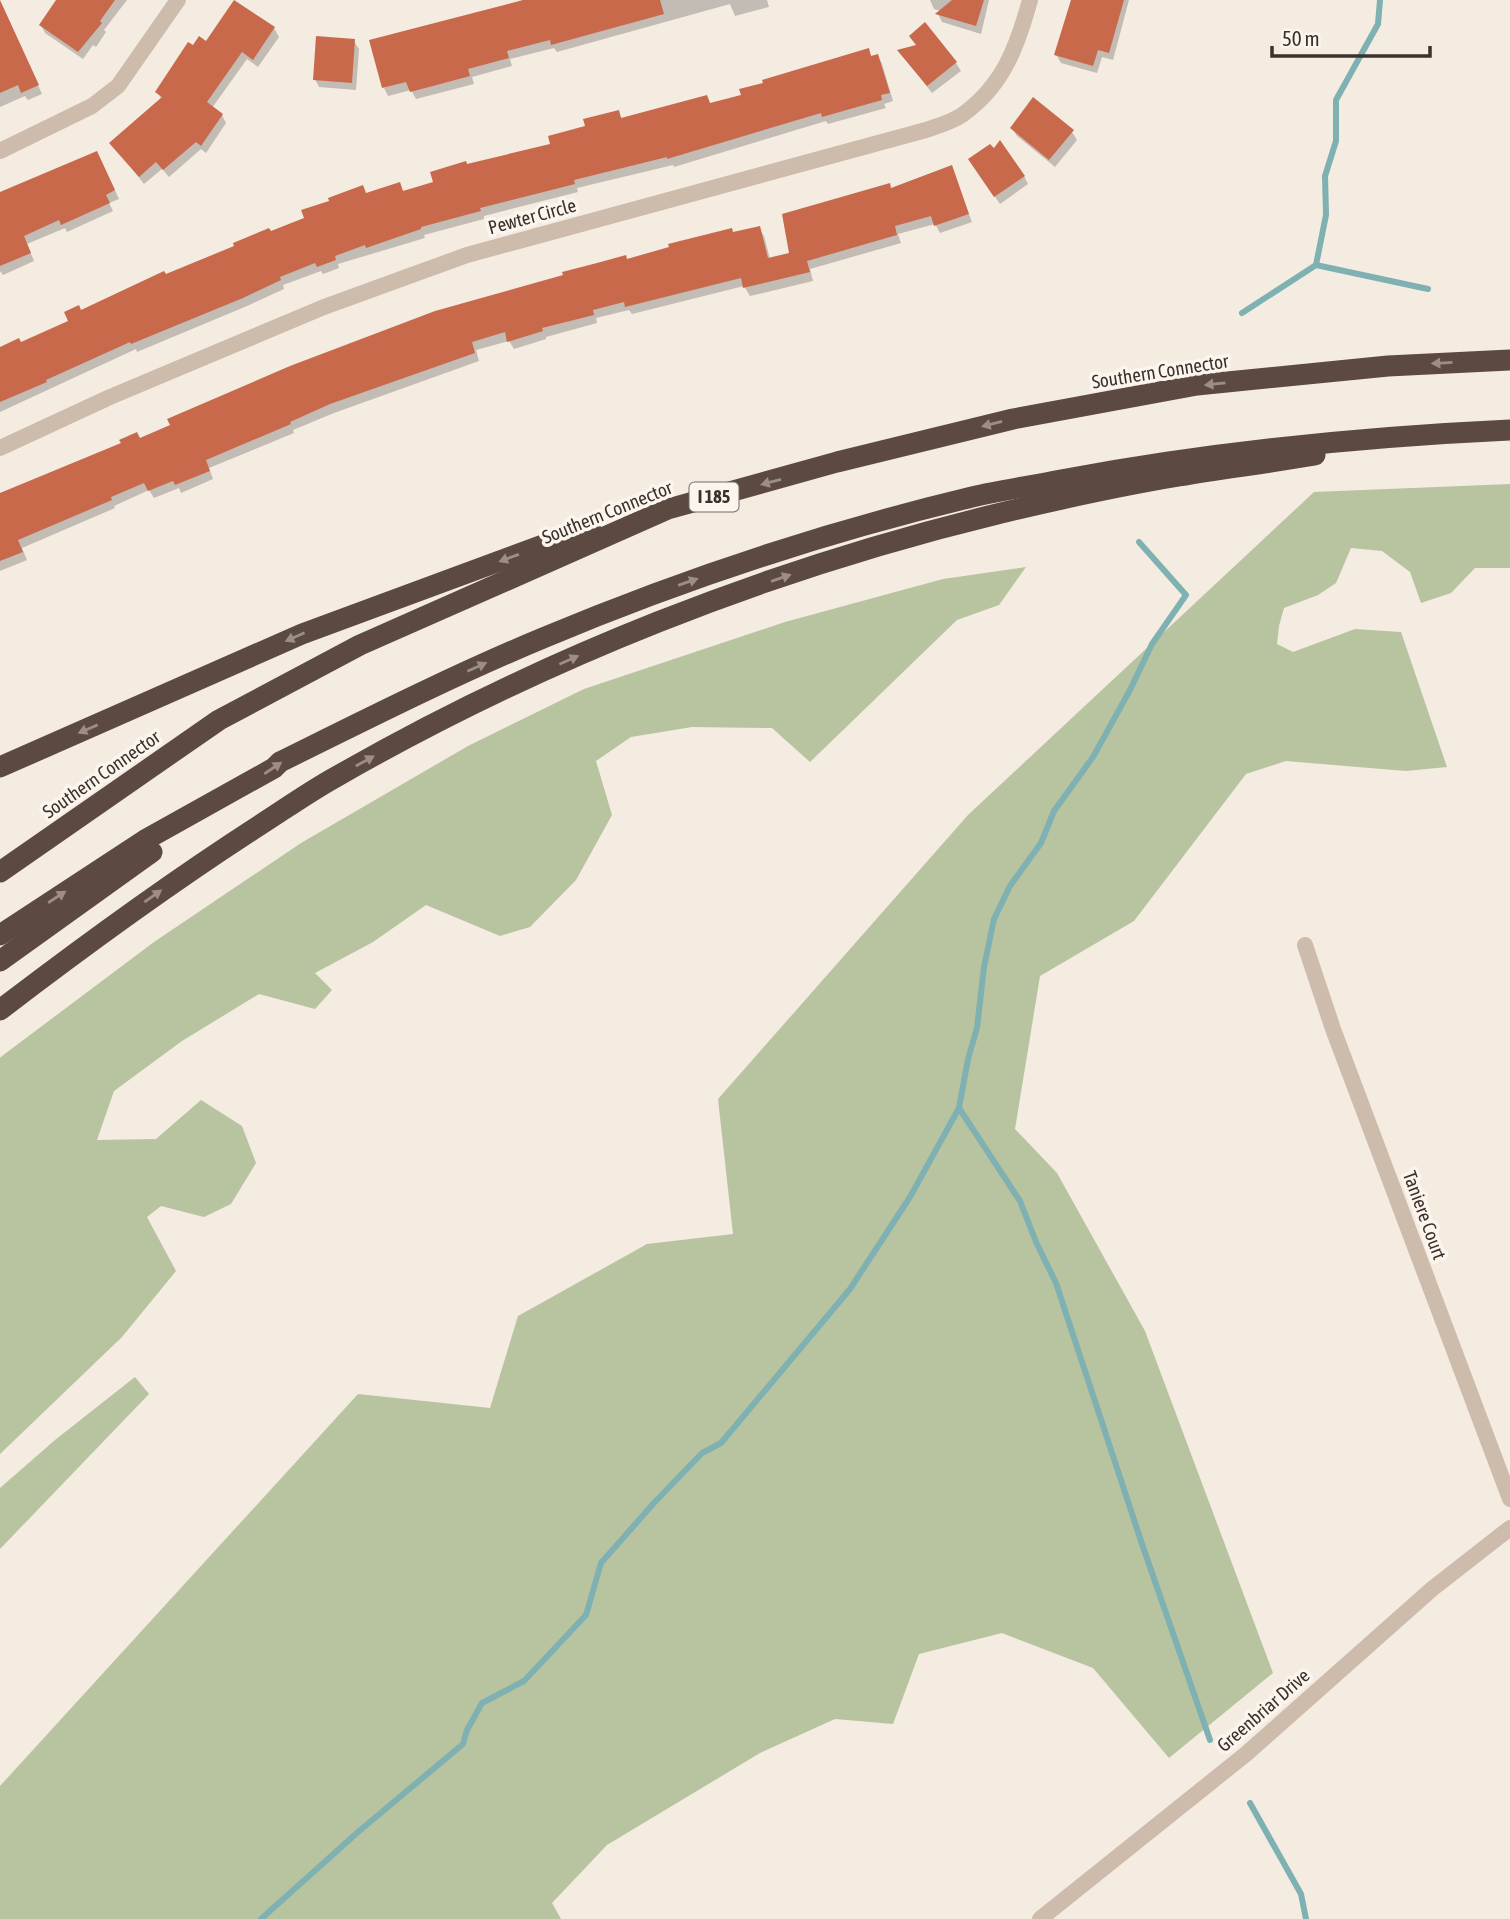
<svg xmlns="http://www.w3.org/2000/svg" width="1510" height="1919" font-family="'Asap Condensed',sans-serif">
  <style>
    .green { fill: #b8c4a0 }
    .shadow { fill: #0003 }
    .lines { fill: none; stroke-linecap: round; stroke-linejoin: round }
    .stream { stroke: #7fb0b2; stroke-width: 6 }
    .building { fill: #c8694b }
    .minor { stroke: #cdbbac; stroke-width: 16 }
    .motorway { stroke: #5c4a42; stroke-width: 21 }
    .oneway { fill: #9c8e87 }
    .labels { text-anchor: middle; stroke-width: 7; stroke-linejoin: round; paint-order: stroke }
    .shield { fill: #fbf5ee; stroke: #756b66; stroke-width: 2 }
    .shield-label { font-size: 18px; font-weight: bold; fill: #3b302b }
    .street-label { font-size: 19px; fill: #3b302b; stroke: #fbf5ee }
  </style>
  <rect width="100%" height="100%" fill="#f4ebe1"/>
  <g class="green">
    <polygon points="1510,484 1510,568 1475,568 1451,593 1421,603 1410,572 1382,551 1351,548 1336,583 1318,595 1284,608 1279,626 1277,644 1293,652 1355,629 1401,632 1447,767 1406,771 1286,761 1246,774 1134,921 1040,976 1015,1129 1057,1173 1145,1331 1273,1673 1169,1758 1093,1668 1002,1633 919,1654 893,1724 835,1719 760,1753 607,1845 552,1903 561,1919 0,1919 0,1786 358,1394 490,1408 518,1316 647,1244 733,1234 718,1099 968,815 1314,492"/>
    <polygon points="1026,567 999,605 957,620 810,762 772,728 692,727 631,737 596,761 612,815 576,880 530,927 500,936 426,905 373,942 315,973 332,990 315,1009 259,994 182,1041 114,1091 97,1140 156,1139 201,1100 242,1126 256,1163 231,1204 204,1217 161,1206 147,1217 176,1271 122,1337 0,1454 0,1058 2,1056 154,942 301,843 468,746 584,689 785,622 943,579"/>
    <polygon points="135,1377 149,1394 0,1549 0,1488 55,1440"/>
  </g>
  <g class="shadow">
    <polygon points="58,0 127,0 104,30 106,32 96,47 93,45 83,59 45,33 41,25"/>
    <polygon points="527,0 767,0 769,7 735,16 730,4 557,52 554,48 510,59 512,66 472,77 474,84 416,99 411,90 388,96 384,88"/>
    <polygon points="930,0 989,0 981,34 942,22 938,14 941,11 934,9"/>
    <polygon points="1071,0 1129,0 1113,60 1102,57 1097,73 1061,63 1056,54"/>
    <polygon points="10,24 42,94 28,100 25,96 0,107 0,29"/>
    <polygon points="274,28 279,37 258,67 247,59 212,108 222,115 226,123 206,153 201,149 169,177 162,169 144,184 112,143 162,100 157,92 193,48"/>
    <polygon points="911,36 956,63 961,71 932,93 899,51 917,46"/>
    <polygon points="354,41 359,49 356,90 319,87 315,79"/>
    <polygon points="868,50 872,58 878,56 882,64 893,101 884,104 886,108 828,124 826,121 674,167 673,165 577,188 578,192 484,216 484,219 424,235 425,238 338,264 339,268 323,274 321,271 283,285 284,289 247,306 137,352 136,349 0,412 0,349 20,344 71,321 81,312 165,276 367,195 399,184 404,193 435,183 467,166 552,145 618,112 622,119 711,105 743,97"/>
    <polygon points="1012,128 1072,132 1077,140 1055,167 1017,136"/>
    <polygon points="993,151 1024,176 1028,184 1000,204 974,167"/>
    <polygon points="101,161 119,199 109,203 113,211 67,232 65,228 27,244 34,261 3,275 0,271 0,195"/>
    <polygon points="951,168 972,222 940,233 935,224 898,234 901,243 810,269 813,281 750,296 744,286 632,314 629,310 596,318 597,323 546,337 546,339 514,349 509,341 476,350 479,361 334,413 293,430 294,433 209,468 213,479 181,493 179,488 154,498 149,490 114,506 115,508 22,548 27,560 0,571 0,494 140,440 627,260 759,228 764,236 770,259 791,255 892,190"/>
  </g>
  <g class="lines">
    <g class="stream">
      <polyline points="1316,265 1428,289"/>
      <polyline points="1242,313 1316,265 1326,215 1325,176 1336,141 1336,100 1378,24 1380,0"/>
      <polyline points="959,1108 1020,1201 1036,1242 1056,1283 1142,1544 1210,1740"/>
      <polyline points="1250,1803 1301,1894 1306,1919"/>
      <polyline points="261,1919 358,1832 463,1744 467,1730 482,1703 524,1681 586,1615 601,1563 653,1504 702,1453 721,1443 850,1289 910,1197 959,1108 968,1059 977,1028 984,967 994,919 1010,886 1041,843 1054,811 1093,757 1130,690 1152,644 1186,595 1139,542"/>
    </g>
  </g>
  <g class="building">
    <polygon points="0,0 39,85 21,93 18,85 0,93"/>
    <polygon points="56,0 115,0 100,21 102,23 78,52 39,25"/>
    <polygon points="234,0 275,27 253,60 242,52 207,102 223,114 201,146 196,142 163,170 156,162 139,177 109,143 162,97 155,92 188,42 193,45 199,36 206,41"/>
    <polygon points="523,0 660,0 664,14 551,45 550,40 507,51 509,58 468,69 470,76 433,86 410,92 406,82 382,88 369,40"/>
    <polygon points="952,0 984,0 976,26 935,14"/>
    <polygon points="1071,0 1124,0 1109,53 1098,50 1093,66 1054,55"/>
    <polygon points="925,22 957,62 927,86 897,50 916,45 909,36"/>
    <polygon points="316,36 355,39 352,83 313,80"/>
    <polygon points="869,48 871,56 878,54 890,93 881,95 882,100 822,117 821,113 667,159 667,157 574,180 575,184 480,208 481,211 421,227 421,229 366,248 365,245 335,256 336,260 317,267 315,263 280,277 281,280 243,298 131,344 130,342 46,380 47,382 0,402 0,347 19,338 21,342 68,321 64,312 79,305 81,310 164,271 166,274 234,246 233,243 269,228 271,231 304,218 301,210 329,201 328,198 363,185 366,193 400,182 403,191 433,182 430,172 466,161 467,164 550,144 548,136 585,126 583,119 619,110 621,118 707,95 710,103 741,95 739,89 763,83 762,80"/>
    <polygon points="1033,97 1074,130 1049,160 1010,128"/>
    <polygon points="1000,140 1025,176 994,197 968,159 990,144 994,148"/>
    <polygon points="97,151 115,190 106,195 110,203 61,225 59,220 24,236 31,253 0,266 0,192"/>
    <polygon points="952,165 969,214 934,226 931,216 895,226 897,235 807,261 810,272 743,288 741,278 625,307 624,302 593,310 594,315 542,328 543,331 507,342 505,332 472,342 475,353 330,404 290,422 291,424 206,460 210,471 175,485 173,481 148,491 144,483 111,497 112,500 18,540 23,552 0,561 0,493 121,443 119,440 137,432 140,438 170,425 167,419 290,366 435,311 563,275 562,272 597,263 626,255 627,259 669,247 668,244 732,228 733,232 760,226 768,258 789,253 782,214 890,183 891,188"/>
  </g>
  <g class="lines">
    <g class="minor">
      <polyline points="0,151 92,106 118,86 178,0"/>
      <path d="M0 448 110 397 324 307 467 255 926 130C938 126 952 122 962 115 1003 86 1017 47 1030 0"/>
      <polyline points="1305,945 1333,1029 1510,1499"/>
      <polyline points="1040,1919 1246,1754 1432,1589 1510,1528"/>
    </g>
    <g class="motorway">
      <polyline points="0,767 302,634 559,539 591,530"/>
      <polyline points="0,872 219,720 360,645 668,509 837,462 1013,419 1197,385 1388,366 1510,360"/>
      <path d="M0 935 145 840 274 768 280 762C367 719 454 675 543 638 681 580 826 532 972 497 1002 490 1032 486 1061 480 1210 452 1359 437 1510 430"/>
      <polyline points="0,961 152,852"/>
      <path d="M0 1010C85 945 170 883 260 825 285 809 309 792 334 778 541 659 769 569 1001 513 1060 499 1119 486 1179 476 1224 468 1270 463 1315 455"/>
    </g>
  </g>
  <defs><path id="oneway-solid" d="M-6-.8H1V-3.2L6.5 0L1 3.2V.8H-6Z" transform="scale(1.75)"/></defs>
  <g class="oneway">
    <use href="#oneway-solid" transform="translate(1442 363) rotate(177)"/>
    <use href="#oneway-solid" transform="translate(1215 384) rotate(174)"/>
    <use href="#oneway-solid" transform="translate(992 424) rotate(166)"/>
    <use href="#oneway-solid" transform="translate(771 482) rotate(165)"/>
    <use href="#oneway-solid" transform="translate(509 558) rotate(160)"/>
    <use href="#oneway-solid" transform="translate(781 578) rotate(-19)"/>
    <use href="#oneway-solid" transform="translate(688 582) rotate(-19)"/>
    <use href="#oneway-solid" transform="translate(295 637) rotate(156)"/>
    <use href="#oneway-solid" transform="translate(569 660) rotate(-24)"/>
    <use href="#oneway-solid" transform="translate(477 667) rotate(-24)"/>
    <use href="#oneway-solid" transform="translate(88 729) rotate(157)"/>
    <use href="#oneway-solid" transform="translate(365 761) rotate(-29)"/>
    <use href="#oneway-solid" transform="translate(273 768) rotate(-34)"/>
    <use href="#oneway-solid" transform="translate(153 896) rotate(-35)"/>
    <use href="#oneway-solid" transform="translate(57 897) rotate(-33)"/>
  </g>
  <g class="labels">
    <rect class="shield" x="689.5" y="482.5" width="49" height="29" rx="5"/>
    <g class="shield-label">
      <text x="714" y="503">I 185</text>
    </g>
    <g class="street-label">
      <text transform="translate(532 216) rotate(-15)" y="7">Pewter Circle</text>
      <text transform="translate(1160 371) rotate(-9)" y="7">Southern Connector</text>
      <text transform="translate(607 512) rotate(-22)" y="7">Southern Connector</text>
      <text transform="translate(101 774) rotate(-35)" y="7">Southern Connector</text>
      <text transform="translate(1425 1215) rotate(70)" y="7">Taniere Court</text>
      <text transform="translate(1263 1710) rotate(-41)" y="7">Greenbriar Drive</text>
    </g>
  </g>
  <path d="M1272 46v10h158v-10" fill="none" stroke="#3b302b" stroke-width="3.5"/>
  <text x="1282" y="46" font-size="21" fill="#3b302b" stroke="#fbf5ee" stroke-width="5" paint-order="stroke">50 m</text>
</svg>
